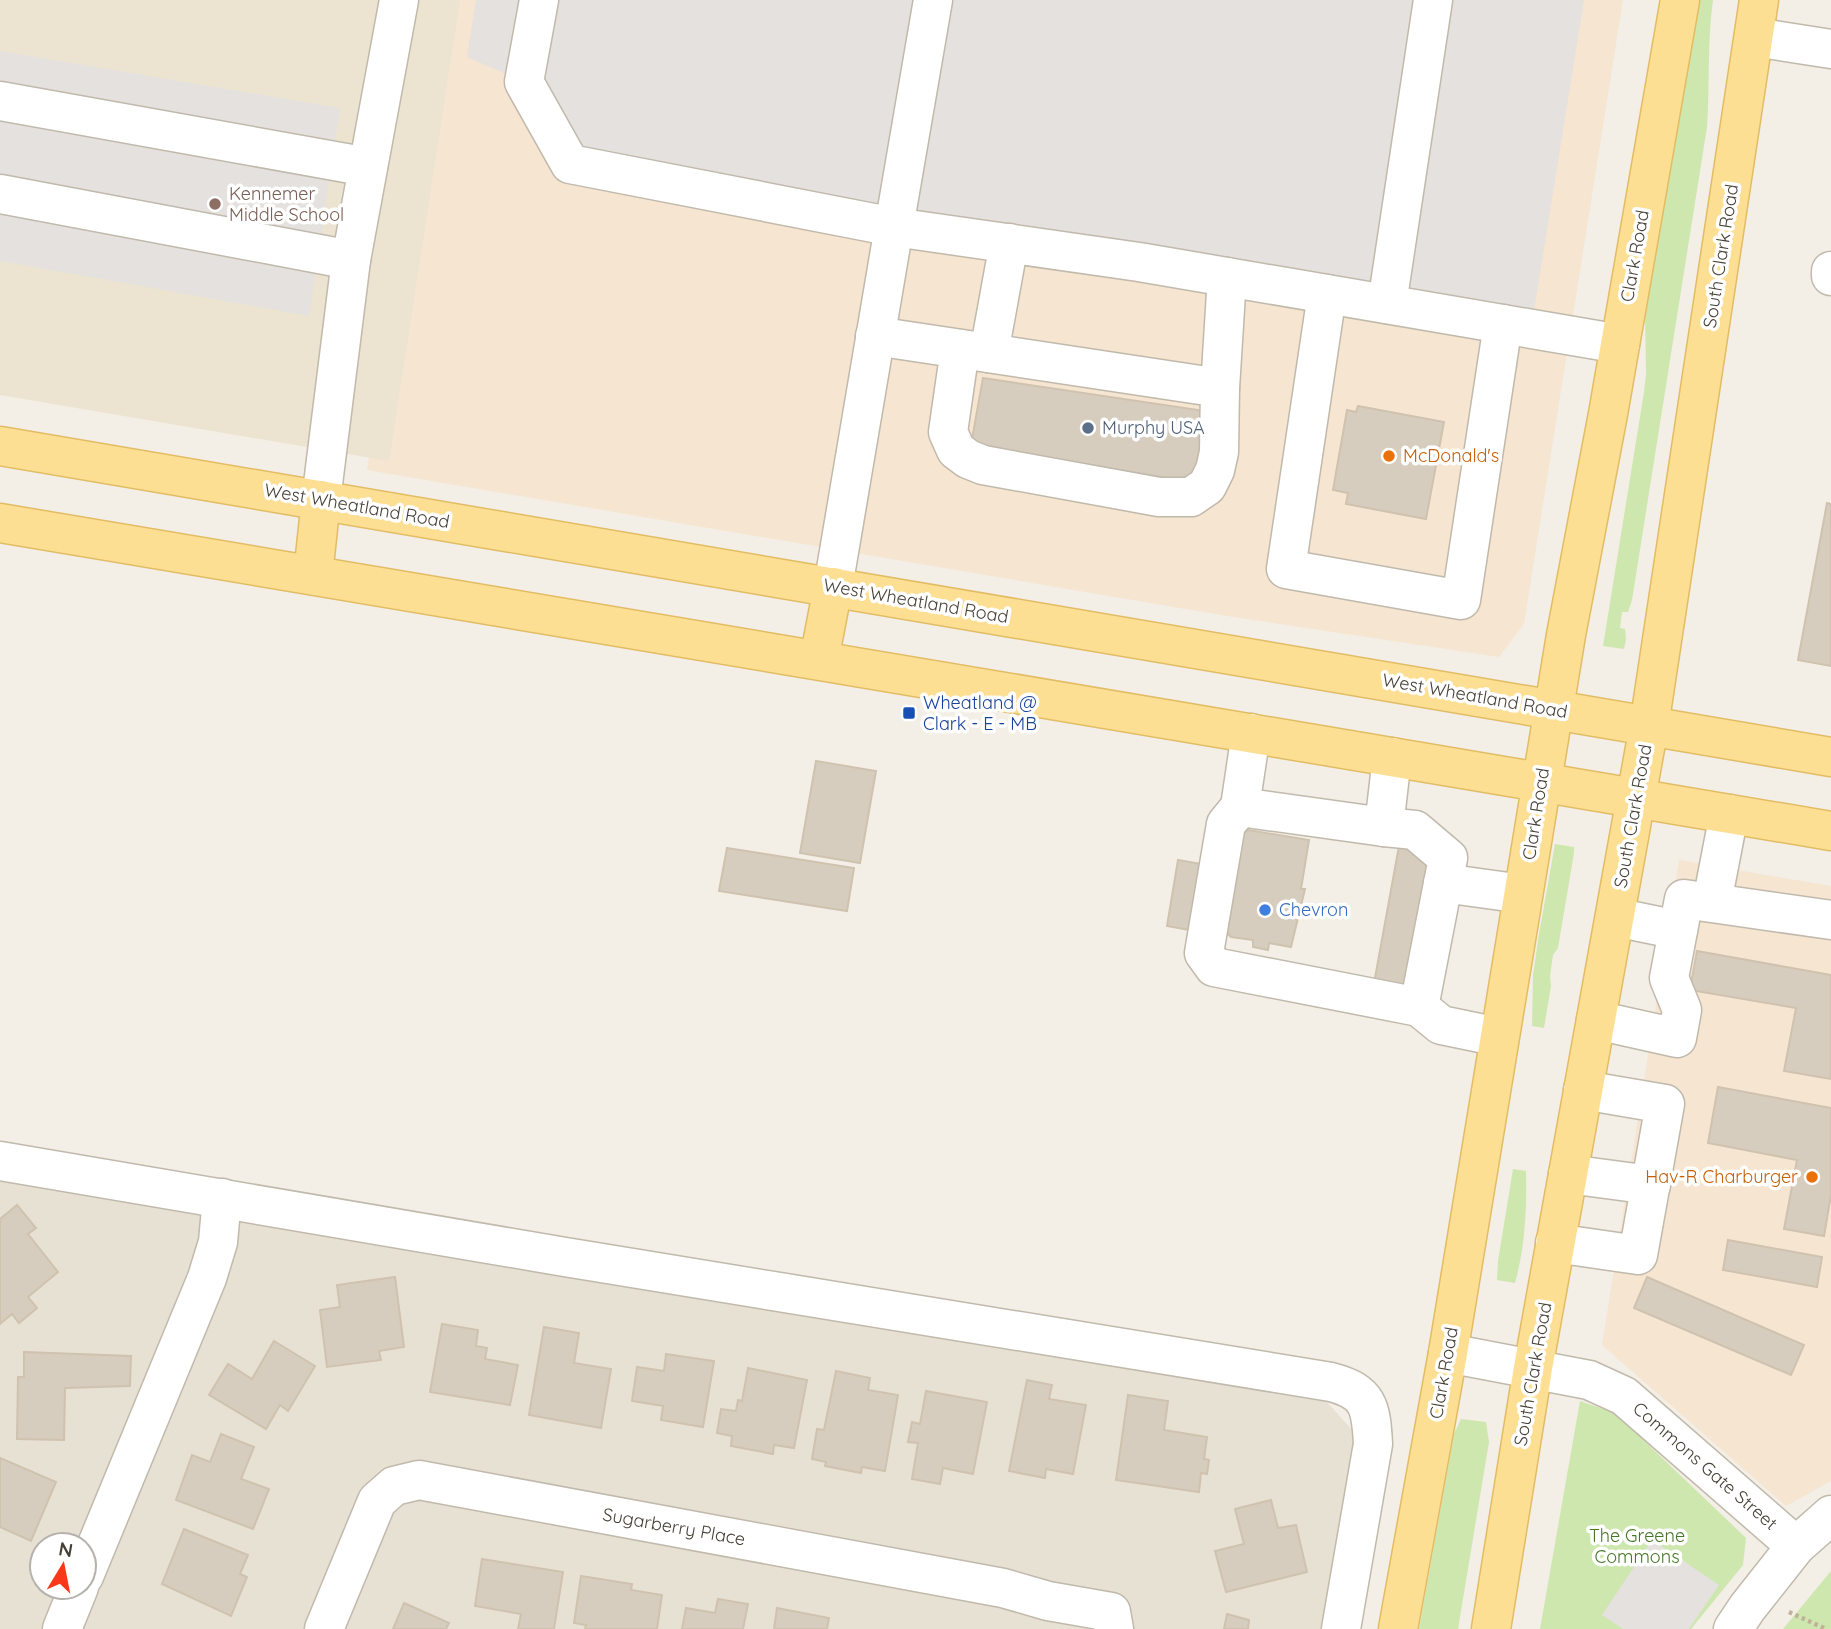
<svg xmlns="http://www.w3.org/2000/svg" width="1831" height="1629" font-family="Quicksand,sans-serif">
  <style>
    .residential { fill: #e7e1d4; fill-rule: evenodd }
    .commercial { fill: #f5e5d1 }
    .education { fill: #ece4d0 }
    .green { fill: #cee7af }
    .parking { fill: #e4e1de }
    .building { fill: #d7cdbe; stroke: #cfc2af; stroke-width: 2 }
    .lines { fill: none; stroke-linecap: round; stroke-linejoin: round }
    .minor-casing { stroke: #c1b9ab; stroke-width: 41 }
    .major-casing { stroke: #e2bc64; stroke-width: 41 }
    .path { stroke: #c0b29a; stroke-width: 4.5; stroke-dasharray: 3.5 3.5; stroke-linecap: butt }
    .minor { stroke: #fff; stroke-width: 38 }
    .major { stroke: #fddf94; stroke-width: 38 }
    .education-dot { fill: #8d6e63; stroke: #fff; stroke-width: 2.5 }
    .service-dot { fill: #5c6f8a; stroke: #fff; stroke-width: 2.5 }
    .food-dot { fill: #e8710a; stroke: #fff; stroke-width: 2.5 }
    .transit-dot { fill: #1a4fb4; stroke: #fff; stroke-width: 2.5 }
    .shop-dot { fill: #3f7fe0; stroke: #fff; stroke-width: 2.5 }
    .labels { text-anchor: middle; stroke-width: 7; stroke-linejoin: round; paint-order: stroke }
    .education-label { font-size: 18px; fill: #785e54; stroke: #fff; text-anchor: start }
    .street-label { font-size: 18px; fill: #453f35; stroke: #fff }
    .service-label { font-size: 18px; fill: #4e5e75; stroke: #fff; text-anchor: start }
    .food-label { font-size: 18px; fill: #c56008; stroke: #fff; text-anchor: start }
    .transit-label { font-size: 18px; fill: #164399; stroke: #fff; text-anchor: start }
    .shop-label { font-size: 18px; fill: #366cbe; stroke: #fff; text-anchor: start }
    .park-label { font-size: 18px; fill: #477629; stroke: #fff }
  </style>
  <rect width="100%" height="100%" fill="#f3efe6"/>
  <path class="residential" d="M0 1171 1317 1391 1355 1433 1324 1629H0ZM42 1545H84V1587H42Z"/>
  <g class="commercial">
    <polygon points="447,0 1623,0 1524,624 1499,657 1227,616 367,470"/>
    <polygon points="1679,860 1831,886 1831,1481 1786,1506 1602,1345"/>
  </g>
  <polygon class="education" points="0,0 460,0 389,461 0,395"/>
  <g class="green">
    <path d="M1689 0H1713C1707 42 1710 85 1707 127L1632 600 1628 612H1622L1620 628 1625 629 1626 640 1624 649 1603 646 1644 392 1646 374 1645 308Z"/>
    <polygon points="1555,844 1574,847 1574,853 1558,948 1553,955 1550,976 1551,986 1544,1028 1532,1026 1533,975 1539,934"/>
    <path d="M1513 1169 1526 1171C1527 1208 1525 1247 1515 1283L1497 1280 1498 1261Z"/>
    <polygon points="1580,1401 1615,1413 1746,1538 1743,1565 1691,1629 1540,1629"/>
    <polygon points="1461,1419 1486,1422 1489,1442 1458,1629 1419,1629 1454,1434"/>
    <polygon points="1831,1571 1831,1629 1783,1629"/>
  </g>
  <g class="parking">
    <polygon points="476,0 1584,0 1531,329 570,164 524,82 467,57"/>
    <polygon points="0,51 340,108 309,316 0,261"/>
    <polygon points="1652,1540 1719,1585 1689,1629 1623,1629 1602,1615"/>
  </g>
  <g class="building">
    <polygon points="983,378 1205,411 1196,483 971,445"/>
    <polygon points="1358,406 1444,422 1426,519 1346,504 1348,493 1333,490 1347,410 1356,412"/>
    <polygon points="1827,503 1831,504 1831,666 1798,660"/>
    <polygon points="816,761 876,771 860,863 800,853"/>
    <polygon points="1248,830 1309,840 1301,889 1305,889 1291,947 1269,943 1268,950 1253,947 1253,940 1231,937 1226,932 1243,834"/>
    <polygon points="1399,846 1434,853 1408,995 1373,989"/>
    <polygon points="727,848 854,868 847,911 719,891"/>
    <polygon points="1178,860 1207,865 1195,931 1167,926"/>
    <polygon points="1697,951 1831,975 1831,1079 1784,1071 1796,1008 1690,990"/>
    <polygon points="1718,1087 1831,1108 1831,1195 1824,1236 1784,1229 1797,1160 1708,1143"/>
    <polygon points="17,1205 36,1228 28,1234 58,1272 28,1297 37,1308 19,1323 12,1314 0,1324 0,1219"/>
    <polygon points="1728,1240 1822,1257 1817,1287 1723,1270"/>
    <polygon points="395,1277 404,1347 379,1351 381,1360 327,1367 320,1310 340,1307 337,1285"/>
    <polygon points="1647,1277 1804,1345 1791,1375 1634,1308"/>
    <polygon points="442,1324 478,1330 476,1346 487,1348 485,1359 518,1365 510,1405 430,1392"/>
    <polygon points="544,1327 579,1333 574,1363 611,1369 601,1428 529,1415"/>
    <polygon points="274,1341 315,1366 288,1411 280,1405 266,1429 209,1395 228,1364 252,1379"/>
    <polygon points="24,1352 131,1356 130,1386 65,1388 64,1440 17,1439 18,1377 24,1377"/>
    <polygon points="666,1354 714,1361 703,1427 661,1420 663,1406 632,1401 637,1367 664,1371"/>
    <polygon points="748,1368 807,1380 794,1448 774,1445 773,1454 731,1446 732,1436 717,1433 721,1409 736,1411 738,1400 742,1401"/>
    <polygon points="836,1371 870,1378 868,1390 898,1395 885,1471 862,1467 861,1473 825,1466 826,1462 812,1459 817,1429 824,1430"/>
    <polygon points="1027,1380 1052,1385 1049,1399 1086,1405 1073,1474 1046,1469 1045,1478 1009,1471"/>
    <polygon points="926,1391 987,1402 973,1474 943,1468 940,1484 912,1479 918,1443 908,1442 912,1422 920,1424"/>
    <polygon points="1128,1395 1168,1401 1164,1430 1207,1437 1204,1459 1209,1460 1207,1474 1201,1473 1199,1492 1116,1480"/>
    <polygon points="221,1434 254,1447 241,1479 269,1489 253,1529 176,1500 192,1455 210,1462"/>
    <polygon points="0,1458 56,1482 31,1541 0,1527"/>
    <polygon points="1271,1500 1278,1528 1296,1525 1307,1572 1226,1592 1215,1551 1244,1544 1235,1509"/>
    <polygon points="184,1529 248,1555 240,1574 247,1577 231,1616 162,1584"/>
    <polygon points="482,1559 563,1572 554,1629 518,1629 521,1614 475,1606"/>
    <polygon points="581,1576 632,1584 631,1590 662,1595 657,1629 585,1629 586,1625 574,1623"/>
    <polygon points="718,1599 748,1604 743,1629 682,1629 686,1608 715,1613"/>
    <polygon points="404,1603 449,1623 446,1629 393,1629"/>
    <polygon points="777,1608 829,1618 827,1629 774,1629"/>
    <polygon points="1227,1614 1249,1620 1248,1629 1224,1629"/>
  </g>
  <g class="lines">
    <defs>
      <g id="minor">
        <polyline points="539,0 524,82 570,164 894,227 933,0"/>
        <polyline points="1754,37 1831,49"/>
        <polyline points="0,101 368,167"/>
        <polyline points="0,194 351,260 399,0"/>
        <polyline points="1831,271 1831,276"/>
        <polyline points="1327,294 1286,569 1461,600 1503,324"/>
        <polyline points="1387,304 1433,0"/>
        <polyline points="875,336 1220,388 1219,452 1215,470 1207,486 1191,497 1159,497 983,465 968,459 956,450 948,432 960,349"/>
        <polyline points="989,353 1009,243"/>
        <polyline points="1220,388 1227,277"/>
        <polyline points="321,500 351,260"/>
        <polyline points="833,587 894,227 1139,262 1620,344"/>
        <polyline points="1251,733 1240,807 1384,827 1392,757"/>
        <polyline points="1240,807 1226,824 1204,953 1214,967 1419,1007 1448,858 1415,830 1384,827"/>
        <polyline points="1443,883 1523,894"/>
        <polyline points="1712,902 1729,814"/>
        <polyline points="1615,917 1678,930"/>
        <polyline points="1419,1007 1441,1025 1499,1037"/>
        <polyline points="1596,1020 1677,1038 1682,1010 1669,978 1684,899 1831,920"/>
        <path d="M0 1161 565 1257 1331 1382C1369 1392 1371 1407 1373 1444L1341 1629"/>
        <polyline points="1568,1174 1651,1185"/>
        <polyline points="1555,1243 1638,1255 1665,1104 1583,1090"/>
        <polyline points="1448,1353 1589,1380 1624,1396 1796,1546"/>
        <polyline points="84,1576 207,1278 218,1242 222,1198"/>
        <polyline points="62,1629 79,1587"/>
        <polyline points="324,1629 377,1501 394,1486 419,1480 1003,1588 1048,1601 1111,1612 1114,1629"/>
        <polyline points="1733,1629 1747,1608 1796,1546 1831,1515"/>
      </g>
      <g id="major">
        <polyline points="0,446 1831,757"/>
        <polyline points="0,523 1831,831"/>
        <polyline points="313,575 321,500"/>
        <polyline points="819,660 833,587"/>
        <polyline points="1398,1629 1448,1353 1566,635 1608,414 1680,0"/>
        <polyline points="1491,1629 1533,1368 1649,726 1759,0"/>
      </g>
    </defs>
    <use href="#minor" class="minor-casing"/>
    <use href="#major" class="major-casing"/>
    <polyline class="path" points="1789,1612 1826,1629"/>
    <use href="#minor" class="minor"/>
    <use href="#major" class="major"/>
  </g>
  <circle class="education-dot" cx="215" cy="204" r="7"/>
  <circle class="service-dot" cx="1088" cy="428" r="7"/>
  <g class="food-dot">
    <circle cx="1389" cy="456" r="7"/>
    <circle cx="1812" cy="1177" r="7"/>
  </g>
  <rect class="transit-dot" x="902" y="706" width="14" height="14" rx="3.5"/>
  <circle class="shop-dot" cx="1265" cy="910" r="7"/>
  <g class="labels">
    <g class="education-label">
      <text x="229" y="200">Kennemer<tspan x="229" dy="21">Middle School</tspan></text>
    </g>
    <g class="street-label">
      <text transform="translate(1635 256) rotate(-80)" y="6">Clark Road</text>
      <text transform="translate(1721 256) rotate(-81)" y="6">South Clark Road</text>
      <text transform="translate(357 506) rotate(10)" y="6">West Wheatland Road</text>
      <text transform="translate(916 601) rotate(10)" y="6">West Wheatland Road</text>
      <text transform="translate(1475 696) rotate(10)" y="6">West Wheatland Road</text>
      <text transform="translate(1536 814) rotate(-81)" y="6">Clark Road</text>
      <text transform="translate(1633 816) rotate(-80)" y="6">South Clark Road</text>
      <text transform="translate(1444 1373) rotate(-80)" y="6">Clark Road</text>
      <text transform="translate(1533 1374) rotate(-80)" y="6">South Clark Road</text>
      <text transform="translate(1705 1466) rotate(41)" y="6">Commons Gate Street</text>
      <text transform="translate(674 1527) rotate(10)" y="6">Sugarberry Place</text>
    </g>
    <g class="service-label">
      <text x="1102" y="434">Murphy USA</text>
    </g>
    <g class="food-label">
      <text x="1403" y="462">McDonald's</text>
      <text x="1798" y="1183" text-anchor="end">Hav-R Charburger</text>
    </g>
    <g class="transit-label">
      <text x="923" y="709">Wheatland @<tspan x="923" dy="21">Clark - E - MB</tspan></text>
    </g>
    <g class="shop-label">
      <text x="1279" y="916">Chevron</text>
    </g>
    <g class="park-label">
      <text x="1637" y="1542">The Greene<tspan x="1637" dy="21">Commons</tspan></text>
    </g>
  </g>
  <g transform="translate(63 1566) rotate(10)"><circle r="33" fill="#ffffff" stroke="#b5b2ae" stroke-width="2"/>
  <path d="M0-5L12 26L0 18L-12 26Z" fill="#f83818"/>
  <text y="-10" font-size="19" font-weight="bold" text-anchor="middle" fill="#453f35">N</text>
  </g>
</svg>
